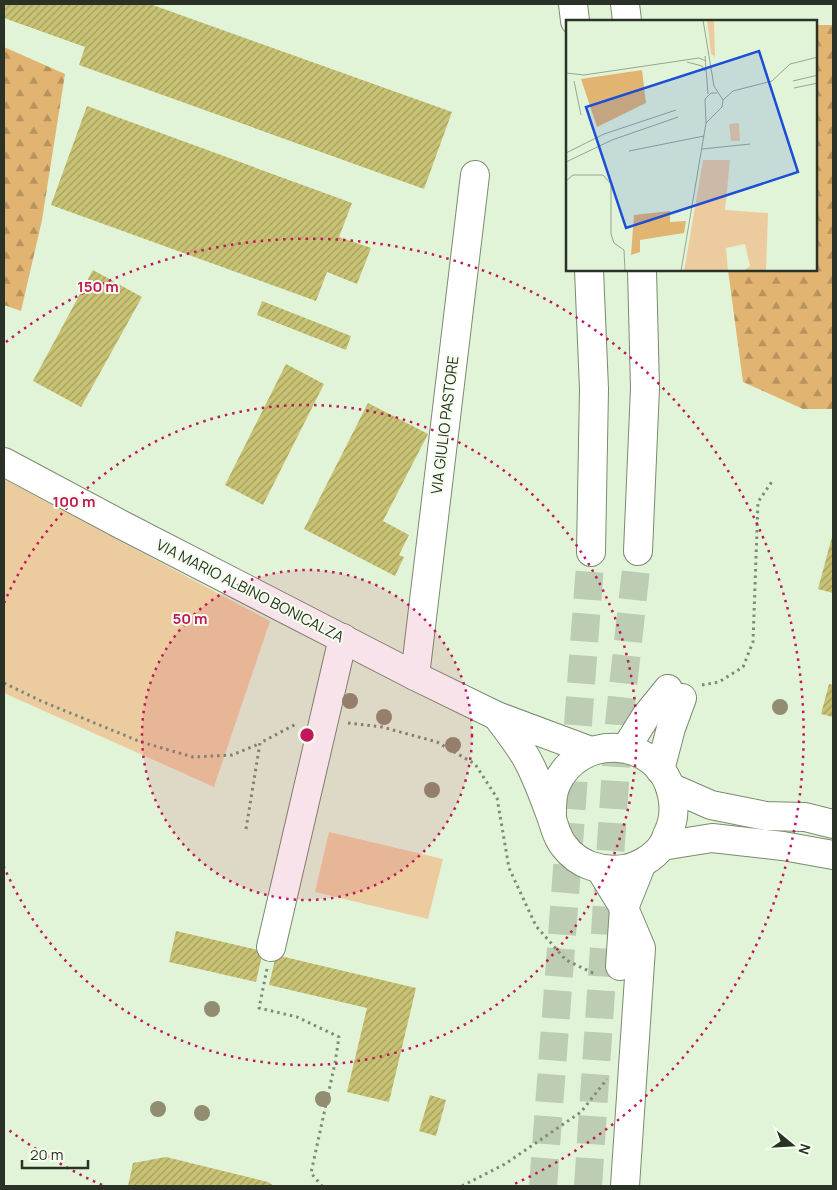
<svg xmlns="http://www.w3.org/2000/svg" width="837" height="1190" font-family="Manrope,sans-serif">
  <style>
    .grass { fill: #eccc9f }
    .forest { fill: url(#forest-firs) }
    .building { fill: url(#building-hatch) }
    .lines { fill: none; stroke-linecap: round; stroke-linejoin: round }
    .highway-tunnel { stroke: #bdcdb4; stroke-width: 28; stroke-dasharray: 28 14; stroke-linecap: butt }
    .minor-casing { stroke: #7a8a6f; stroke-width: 30 }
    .major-casing { stroke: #7a8a6f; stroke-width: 30 }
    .highway-casing { stroke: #7a8a6f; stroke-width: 30 }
    .path { stroke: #7f8b78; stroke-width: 3; stroke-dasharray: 2.5 4; stroke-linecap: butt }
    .minor { stroke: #fff; stroke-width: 28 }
    .major { stroke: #fff; stroke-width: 28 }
    .highway { stroke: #fff; stroke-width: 28 }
    .tree { fill: #908d70 }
    .ring { fill: none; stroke: #c2185b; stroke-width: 2.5; stroke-dasharray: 2.5 5 }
    .labels { text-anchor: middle; stroke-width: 4; stroke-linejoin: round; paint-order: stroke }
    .street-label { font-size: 15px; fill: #2a3126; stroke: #f4ffed }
    .inset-road { fill: none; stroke: #98a690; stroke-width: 1 }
    .view { fill: #1d4ed8; fill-opacity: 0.15; stroke: #1d4ed8; stroke-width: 2.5 }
    .inset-edge { fill: none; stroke: #2a3126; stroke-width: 2.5 }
    .centre { fill: #c2185b; stroke: #f4ffed; stroke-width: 2.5 }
    .ring-label { font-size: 15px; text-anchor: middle; font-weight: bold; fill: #c2185b; stroke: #f4ffed; stroke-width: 4; stroke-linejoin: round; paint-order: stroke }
  </style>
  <defs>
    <pattern id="forest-firs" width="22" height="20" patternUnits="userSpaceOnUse" patternTransform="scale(1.25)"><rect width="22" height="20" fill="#e2b472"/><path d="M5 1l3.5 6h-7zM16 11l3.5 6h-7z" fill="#b7935d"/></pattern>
    <pattern id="building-hatch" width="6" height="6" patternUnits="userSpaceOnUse" patternTransform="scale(1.25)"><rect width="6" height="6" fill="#c8c274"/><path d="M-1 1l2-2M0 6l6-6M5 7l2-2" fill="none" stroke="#a39e5f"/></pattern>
  </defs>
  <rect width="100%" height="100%" fill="#e2f4d7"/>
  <g class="grass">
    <polygon points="4,479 270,621 214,787 4,693"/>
    <polygon points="329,832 443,859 428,919 315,892"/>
  </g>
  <g class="forest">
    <polygon points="816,25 833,25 833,409 803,409 743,382 728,270 816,270"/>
    <polygon points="4,47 65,74 42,220 21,311 4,305"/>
  </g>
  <g class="building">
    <polygon points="4,4 150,4 452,112 424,189 79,65 85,47 4,18"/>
    <polygon points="87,106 352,203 339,237 371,248 357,284 327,272 316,301 51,205"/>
    <polygon points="93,270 142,297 81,407 33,381"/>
    <polygon points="262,301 351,336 346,350 257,315"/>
    <polygon points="286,364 324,384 263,505 225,485"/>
    <polygon points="368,403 428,434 383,521 409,535 399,555 404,557 395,576 304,529"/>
    <polygon points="833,533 833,593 818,589"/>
    <polygon points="829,684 833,685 833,717 821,714"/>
    <polygon points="176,931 263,951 256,982 169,962"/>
    <polygon points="276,955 416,988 389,1102 347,1092 367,1008 269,985"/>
    <polygon points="430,1095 446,1100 436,1136 419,1131"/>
    <polygon points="166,1157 268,1182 274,1186 128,1186 133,1163"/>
  </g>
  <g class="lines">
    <g class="highway-tunnel">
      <polyline points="543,1186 591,552"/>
      <polyline points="588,1186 619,723 638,551"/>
    </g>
    <defs>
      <g id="minor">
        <polyline points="415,676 475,175"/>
        <polyline points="626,748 646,716 668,689"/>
        <polyline points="660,770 671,728 682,698"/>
        <polyline points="600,869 624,908 641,948 625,1186"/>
        <polyline points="271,947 343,638"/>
        <polyline points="620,966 624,908 642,863"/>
      </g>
      <g id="major">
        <polyline points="4,462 122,525 415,676 497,716 591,751"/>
        <path d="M497 716C507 730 522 748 529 763 538 780 545 800 552 819 555 828 557 838 564 846 578 865 601 872 624 869 638 867 654 857 662 846 664 843 666 839 667 835 674 822 675 809 672 795 661 737 579 731 556 785 551 796 552 807 552 819"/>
        <polyline points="670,787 711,805 766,816 805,817 833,824"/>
        <polyline points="662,846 712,838 783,846 833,855"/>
      </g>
      <g id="highway">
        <polyline points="573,4 575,21"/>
        <polyline points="625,4 627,21"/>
        <polyline points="589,270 594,389 591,552"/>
        <polyline points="638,551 645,388 642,270"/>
      </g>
    </defs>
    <use href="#minor" class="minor-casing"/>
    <use href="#major" class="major-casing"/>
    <use href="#highway" class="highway-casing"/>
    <g class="path">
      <polyline points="4,683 41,701 141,742 193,757 232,755 259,744"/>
      <polyline points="702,685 719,682 743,667 753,642 758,502 773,480"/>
      <polyline points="348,723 382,727 437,742 475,764 497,798 509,868 536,926 566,960 593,973 596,972"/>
      <polyline points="246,829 260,743 298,723"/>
      <polyline points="267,969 259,1008 297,1017 339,1037 335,1063 311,1173 322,1186"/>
      <polyline points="462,1186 505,1164 581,1112 607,1079"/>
    </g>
    <use href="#minor" class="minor"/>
    <use href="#major" class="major"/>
    <use href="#highway" class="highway"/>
  </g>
  <g class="tree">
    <circle cx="350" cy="701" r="8"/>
    <circle cx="780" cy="707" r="8"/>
    <circle cx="384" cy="717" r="8"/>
    <circle cx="453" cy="745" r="8"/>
    <circle cx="432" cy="790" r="8"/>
    <circle cx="212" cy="1009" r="8"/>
    <circle cx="323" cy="1099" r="8"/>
    <circle cx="158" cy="1109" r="8"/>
    <circle cx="202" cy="1113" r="8"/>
  </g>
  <circle cx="307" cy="735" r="165" fill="#c2185b" fill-opacity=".12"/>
  <g class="ring">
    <circle cx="307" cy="735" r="165"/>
    <path d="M4 603A330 330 0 1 1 4 867"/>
    <path d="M102 1185A495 495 0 0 1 6 1128M6 342A495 495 0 1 1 512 1185"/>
  </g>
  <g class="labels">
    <g class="street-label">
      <text transform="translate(445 425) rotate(-83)" y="5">VIA GIULIO PASTORE</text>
      <text transform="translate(250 591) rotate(27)" y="5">VIA MARIO ALBINO BONICALZA</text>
    </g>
  </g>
  <g transform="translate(566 20)">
    <rect width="251" height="251" fill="#e2f4d7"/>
    <path d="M141 0H148L149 37 145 34ZM173 103 174 121H165L163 104ZM137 140H164L159 190 202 193 200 251H177L184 246 179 224 160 228 162 251H118Z" fill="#eccc9f"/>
    <path d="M76 50 80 83 31 107 15 59ZM104 191V202L120 201 118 213 74 220V232L65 235 68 195Z" fill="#e2b472"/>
    <path class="inset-road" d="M137 0 148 66 157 80 156 87 140 103M0 31V51M139 36 142 74M121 42 136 46 139 51M0 53 18 55 133 38 140 41M8 61 15 95M227 61 252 55M228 68 252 63M157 80 167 71 206 61 224 44 252 37M136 129 184 124M63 131 138 116M0 133 38 114 110 90M0 142 46 120 112 97M0 161 7 155H37L45 164V214L48 223 58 230 59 251M115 251 140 103 139 79 145 73H151"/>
    <path class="view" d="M193 31 232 152 60 208 20 87Z"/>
    <rect width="251" height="251" class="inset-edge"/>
  </g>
  <circle cx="307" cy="735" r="8" class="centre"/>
  <g class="ring-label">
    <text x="98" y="292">150 m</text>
    <text x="74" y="507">100 m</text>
    <text x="190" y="624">50 m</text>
  </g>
  <rect width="837" height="1190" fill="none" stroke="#2a3126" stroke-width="10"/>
  <g transform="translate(792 1145) rotate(108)" stroke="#f4ffed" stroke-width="4" paint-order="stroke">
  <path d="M0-4L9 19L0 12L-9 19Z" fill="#2a3126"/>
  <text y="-8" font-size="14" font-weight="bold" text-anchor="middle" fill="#2a3126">N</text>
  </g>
  <path d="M22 1160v8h66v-8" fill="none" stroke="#2a3126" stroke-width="2.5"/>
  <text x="30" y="1160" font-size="15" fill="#2a3126" stroke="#f4ffed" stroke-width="4" paint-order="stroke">20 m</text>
</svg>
